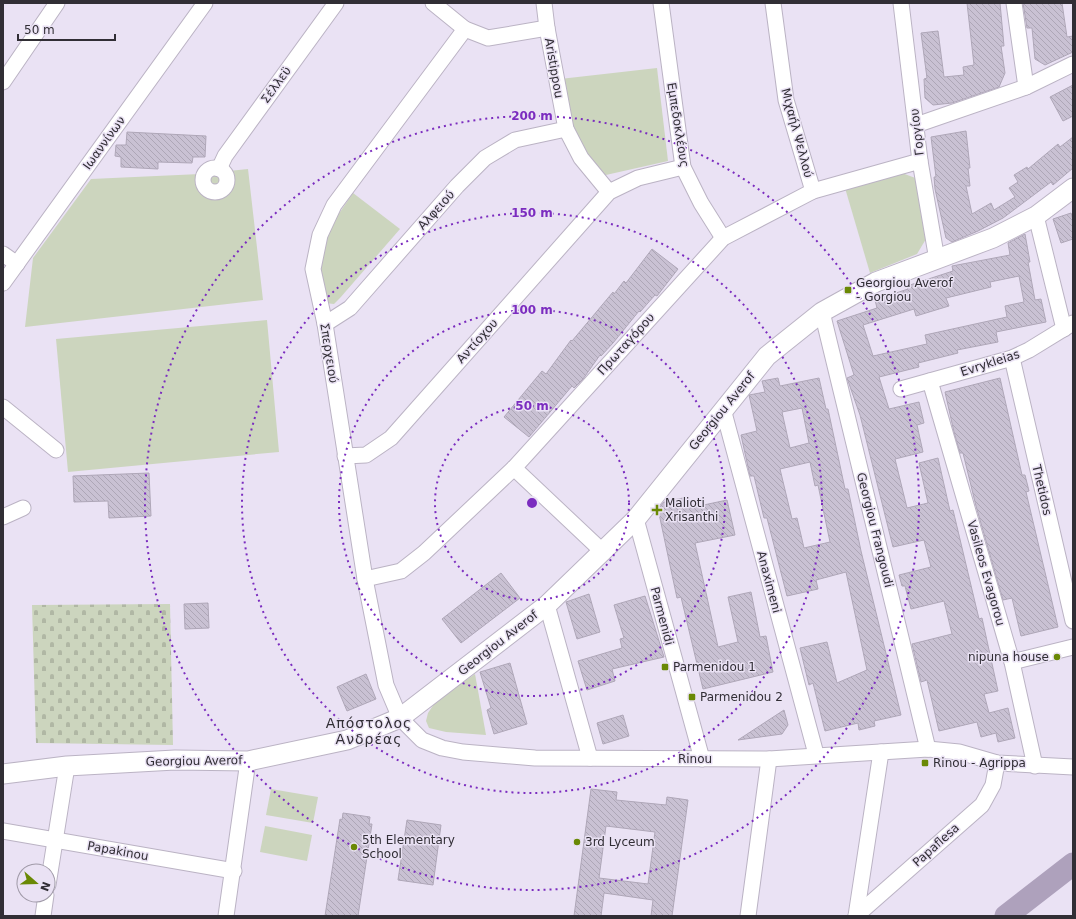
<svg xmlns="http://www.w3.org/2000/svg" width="1076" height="919" font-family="'DejaVu Sans',sans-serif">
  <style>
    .green { fill: #ccd5be }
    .cemetery { fill: url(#cemetery-stones) }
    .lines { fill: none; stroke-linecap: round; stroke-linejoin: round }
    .river { stroke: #aea1bc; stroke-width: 23 }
    .building { fill: url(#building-back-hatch); stroke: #afa7b8; fill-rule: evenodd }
    .minor-casing { stroke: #bbb3c4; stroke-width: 17 }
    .tertiary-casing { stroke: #bbb3c4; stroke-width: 21 }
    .minor { stroke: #fff; stroke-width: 15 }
    .tertiary { stroke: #fff; stroke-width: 19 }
    .ring { fill: none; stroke: #7b2cbf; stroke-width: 2; stroke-dasharray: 2 4 }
    .poi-dot { fill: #6a8905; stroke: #eae2f4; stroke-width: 1.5 }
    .labels { text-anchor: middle; stroke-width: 3; stroke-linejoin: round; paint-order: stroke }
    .street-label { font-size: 12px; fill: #312e35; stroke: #eae2f4 }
    .poi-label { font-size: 12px; fill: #312e35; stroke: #eae2f4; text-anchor: start }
    .quarter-label { font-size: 14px; letter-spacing: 1px; fill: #312e35; stroke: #eae2f4 }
    .centre { fill: #7b2cbf; stroke: #eae2f4; stroke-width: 2 }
    .ring-label { font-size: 12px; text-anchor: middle; font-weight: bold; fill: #7b2cbf; stroke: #eae2f4; stroke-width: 3; stroke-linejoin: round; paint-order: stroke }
  </style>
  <defs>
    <pattern id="cemetery-stones" width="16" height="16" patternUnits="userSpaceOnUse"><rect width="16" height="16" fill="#ccd5be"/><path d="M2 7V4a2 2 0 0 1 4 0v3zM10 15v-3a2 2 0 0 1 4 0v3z" fill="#b0b7a4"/></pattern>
    <pattern id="building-back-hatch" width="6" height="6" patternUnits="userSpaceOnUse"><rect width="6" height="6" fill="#c9c1d3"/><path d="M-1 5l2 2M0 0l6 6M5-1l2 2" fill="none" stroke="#ada6b6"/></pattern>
  </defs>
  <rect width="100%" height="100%" fill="#eae2f4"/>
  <g class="green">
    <polygon points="657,68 668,161 597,177 569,116 560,79"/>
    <polygon points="248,169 263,300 25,327 33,258 91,179 200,174"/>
    <polygon points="902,173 918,179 926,239 917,254 870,273 845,188"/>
    <polygon points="353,193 400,229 340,298 334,304 325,303 319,266 327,231"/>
    <polygon points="267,320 279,452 68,472 56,339"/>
    <polygon points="475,674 486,735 446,732 429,728 426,721 428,713 436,701"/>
    <polygon points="271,789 318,797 313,823 266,815"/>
    <polygon points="265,826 312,835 307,861 260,852"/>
  </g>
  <polygon class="cemetery" points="170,604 173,745 36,743 32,605"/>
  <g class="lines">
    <polyline class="river" points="1006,916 1073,864"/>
  </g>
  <g class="building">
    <polygon points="967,3 1000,3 1004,46 1001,46 1005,73 999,87 952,103 933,105 925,98 924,79 927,78 921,33 938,31 944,77 964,75 963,67 974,65"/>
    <polygon points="1023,3 1062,3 1067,37 1073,36 1073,52 1045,65 1035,59 1032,28 1027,28"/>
    <polygon points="1073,85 1073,116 1063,121 1050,97"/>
    <polygon points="966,131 970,168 968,168 970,186 966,186 972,214 991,203 994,210 1015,197 1009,188 1018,182 1014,175 1027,167 1028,169 1058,144 1060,147 1073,137 1073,168 1053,185 1051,182 1003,218 978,231 952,242 946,238 935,189 934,177 936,177 931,137"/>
    <polygon points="127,132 206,136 205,157 193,157 192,163 158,162 158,169 121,167 121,157 115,156 116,145 126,145"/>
    <polygon points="1071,213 1073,220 1073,239 1061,243 1053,219"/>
    <path d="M1025 234 1030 262H1028L1035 300 1041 299 1046 322 996 332 998 342 957 350 958 353 918 363 919 367 879 377 889 409 919 402 924 423 917 425 923 452 895 459 907 508 928 503 919 463 938 458 950 511 953 510 979 619 982 618 998 691 984 694 989 713 1008 708 1015 738 998 742 996 733 981 737 977 722 939 731 927 680 921 682 912 644 952 634 944 601 911 609 905 586H902L899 575 931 567 924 540 893 547 860 415 847 378 854 375 837 321 877 308 875 300 908 289 907 286 953 271 952 266 1010 255 1008 243ZM1019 276 1024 302 1005 306 1007 317 925 335 927 344 873 356 863 325 914 309 916 316 949 306 946 298 991 287 990 282Z"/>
    <polygon points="652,249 678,269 657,296 655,295 640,312 639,311 613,343 601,356 600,355 583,379 574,388 572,386 529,437 504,417 542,371 546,374 571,340 572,341 613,292 614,294 624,281 626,283"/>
    <path d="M778 378 780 386 819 378 826 409H828L845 489H848L861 551 901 715 874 721 875 726 859 730 858 723 825 731 813 683 809 685 800 648 827 642 837 683 867 670 846 572 816 580 818 589 787 596 767 518H764L754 476H750L741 435 757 431 749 395 765 392 762 381ZM802 408 809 443 790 448 782 412ZM810 462 815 486 818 485 830 542 804 548 797 518 792 519 780 469Z"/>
    <polygon points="1000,378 1022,475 1025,475 1029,491 1026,492 1058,627 1021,636 1012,598 1003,600 976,506 963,453 960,453 954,432 945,392"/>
    <polygon points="149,473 151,516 109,518 108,501 74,502 73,476"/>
    <polygon points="683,498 685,509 727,500 735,535 695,543 718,647 738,642 728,597 751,592 760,637 766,636 773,672 703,689 681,597 677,598 658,509 664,502"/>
    <polygon points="501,573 520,598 461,643 442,619"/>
    <polygon points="589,594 600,632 577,639 566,602"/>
    <polygon points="645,596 664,657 612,669 615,681 587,690 578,661 622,648 620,639 624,638 614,605"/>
    <polygon points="208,603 209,628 185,629 184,604"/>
    <polygon points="510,663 527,724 494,734 487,710 491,708 480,672"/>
    <polygon points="366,674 376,699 347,711 337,687"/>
    <polygon points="784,710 788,725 782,734 738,740"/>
    <polygon points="623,715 629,736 603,744 597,723"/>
    <path d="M591 789 617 792 616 800 666 805 667 797 688 800 672 916H651L653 900 604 893 601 916H574ZM606 826 655 832 648 884 599 878Z"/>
    <polygon points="343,813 370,817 369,824 372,824 358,916 325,916 340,819 342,820"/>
    <polygon points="407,820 441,825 433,885 398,880"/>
  </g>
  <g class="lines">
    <defs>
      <g id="minor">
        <polyline points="433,3 465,29 488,38 547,28"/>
        <polyline points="544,3 547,28 566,129 581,158 609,192"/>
        <polyline points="661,3 683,167 701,203 723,238"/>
        <polyline points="773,3 786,100 813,191"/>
        <polyline points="901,3 920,161 937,260"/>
        <polyline points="1014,3 1026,87"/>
        <polyline points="465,29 334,205 320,235 313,269 325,324 365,579 386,685 400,718 422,740 442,748 463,752 535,758 769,759 928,749 959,752 997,763 1073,767"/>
        <polyline points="3,82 57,3"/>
        <polyline points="916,125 1026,87 1073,64"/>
        <circle cx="215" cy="180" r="12"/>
        <polyline points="219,169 225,156 336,3"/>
        <polyline points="1036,216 1064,329"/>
        <polyline points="3,254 17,264"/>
        <polyline points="3,283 205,3"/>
        <polyline points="822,312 928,749"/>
        <polyline points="325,324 350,308 457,186 485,158 515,140 566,129"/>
        <polyline points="1012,358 1073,621"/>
        <polyline points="930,381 1012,662 1035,766"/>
        <polyline points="901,389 1012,358 1029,350 1073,323"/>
        <polyline points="3,407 56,450"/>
        <polyline points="723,409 816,754"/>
        <polyline points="345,456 366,455 391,438 609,192 638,178 683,167"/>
        <polyline points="514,468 602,551"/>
        <polyline points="3,517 23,508"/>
        <polyline points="636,519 702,759"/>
        <polyline points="365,579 401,571 424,553 514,468 723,238 813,191 920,161"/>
        <polyline points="547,605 590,758"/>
        <polyline points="1012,662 1073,647"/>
        <polyline points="3,831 234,871"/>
        <polyline points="48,885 67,766"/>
        <polyline points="43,916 46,895"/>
        <polyline points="226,916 248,761"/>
        <polyline points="748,916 769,759"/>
        <polyline points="856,916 982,805 993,785 997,763"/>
        <polyline points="856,916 881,752"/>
      </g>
      <polyline id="tertiary" points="3,774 67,766 175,760 248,761 347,740 400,718 547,605 636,519 767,356 822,312 876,282 993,238 1036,216 1073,188"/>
    </defs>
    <use href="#minor" class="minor-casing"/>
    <use href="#tertiary" class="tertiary-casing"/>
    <use href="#minor" class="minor"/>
    <use href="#tertiary" class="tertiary"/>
  </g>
  <g class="ring">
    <circle cx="532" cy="503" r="97"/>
    <circle cx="532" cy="503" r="193"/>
    <circle cx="532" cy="503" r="290"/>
    <circle cx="532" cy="503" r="387"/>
  </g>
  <g class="poi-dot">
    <rect x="844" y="286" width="8" height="8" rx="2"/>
    <path d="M655 504h4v4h4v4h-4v4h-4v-4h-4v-4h4z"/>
    <circle cx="1057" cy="657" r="4"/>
    <rect x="661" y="663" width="8" height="8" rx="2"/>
    <rect x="688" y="693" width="8" height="8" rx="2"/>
    <rect x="921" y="759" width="8" height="8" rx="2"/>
    <circle cx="577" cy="842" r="4"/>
    <circle cx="354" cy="847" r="4"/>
  </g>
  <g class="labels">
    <g class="street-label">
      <text transform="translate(554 68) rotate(80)" y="4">Aristippou</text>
      <text transform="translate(276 85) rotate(-54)" y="4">Σέλλεϋ</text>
      <text transform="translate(678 125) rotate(81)" y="4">Εμπεδοκλέους</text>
      <text transform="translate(917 132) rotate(-97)" y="4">Γοργίου</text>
      <text transform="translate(797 133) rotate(75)" y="4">Μιχαήλ Ψελλού</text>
      <text transform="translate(104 143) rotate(-54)" y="4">Ιωαννίνων</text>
      <text transform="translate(436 210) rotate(-48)" y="4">Αλφειού</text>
      <text transform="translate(477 341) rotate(-48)" y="4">Αντίοχου</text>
      <text transform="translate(626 344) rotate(-48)" y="4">Πρωταγόρου</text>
      <text transform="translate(329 353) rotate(81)" y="4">Σπερχειού</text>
      <text transform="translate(990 363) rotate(-18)" y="4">Evrykleias</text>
      <text transform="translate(722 411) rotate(-51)" y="4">Georgiou Averof</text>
      <text transform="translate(1042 490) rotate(77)" y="4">Thetidos</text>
      <text transform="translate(875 530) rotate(76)" y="4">Georgiou Frangoudi</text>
      <text transform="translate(986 573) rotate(74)" y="4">Vasileos Evagorou</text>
      <text transform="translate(769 582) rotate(75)" y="4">Anaximeni</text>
      <text transform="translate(662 616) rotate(75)" y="4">Parmenidi</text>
      <text transform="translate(498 643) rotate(-38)" y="4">Georgiou Averof</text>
      <text x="695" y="763">Rinou</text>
      <text transform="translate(194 761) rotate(-1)" y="4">Georgiou Averof</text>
      <text transform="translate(936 845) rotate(-42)" y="4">Papaflesa</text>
      <text transform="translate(118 851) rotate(10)" y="4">Papakinou</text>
    </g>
    <g class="poi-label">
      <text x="856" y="287">Georgiou Averof<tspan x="856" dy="14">- Gorgiou</tspan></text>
      <text x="665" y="507">Malioti<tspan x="665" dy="14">Xrisanthi</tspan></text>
      <text x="1049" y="661" text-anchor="end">nipuna house</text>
      <text x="673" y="671">Parmenidou 1</text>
      <text x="700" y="701">Parmenidou 2</text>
      <text x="933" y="767">Rinou - Agrippa</text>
      <text x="362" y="844">5th Elementary<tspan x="362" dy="14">School</tspan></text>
      <text x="585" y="846">3rd Lyceum</text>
    </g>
    <g class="quarter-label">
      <text x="369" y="728">Απόστολος<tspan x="369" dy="16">Ανδρέας</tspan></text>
    </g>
  </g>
  <circle cx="532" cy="503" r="6" class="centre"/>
  <g class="ring-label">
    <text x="532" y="120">200 m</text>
    <text x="532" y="217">150 m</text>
    <text x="532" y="314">100 m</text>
    <text x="532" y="410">50 m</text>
  </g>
  <rect width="1076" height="919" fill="none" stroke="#312e35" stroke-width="8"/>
  <g transform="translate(36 883) rotate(110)"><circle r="19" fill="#eae2f4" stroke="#a09aa8"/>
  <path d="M0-3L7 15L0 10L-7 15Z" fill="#6a8905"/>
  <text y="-6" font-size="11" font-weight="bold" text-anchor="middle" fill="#312e35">N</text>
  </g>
  <path d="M18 34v6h97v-6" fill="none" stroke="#312e35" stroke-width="2"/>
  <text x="24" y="34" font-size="12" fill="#312e35" stroke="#eae2f4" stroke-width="3" paint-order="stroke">50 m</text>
</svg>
